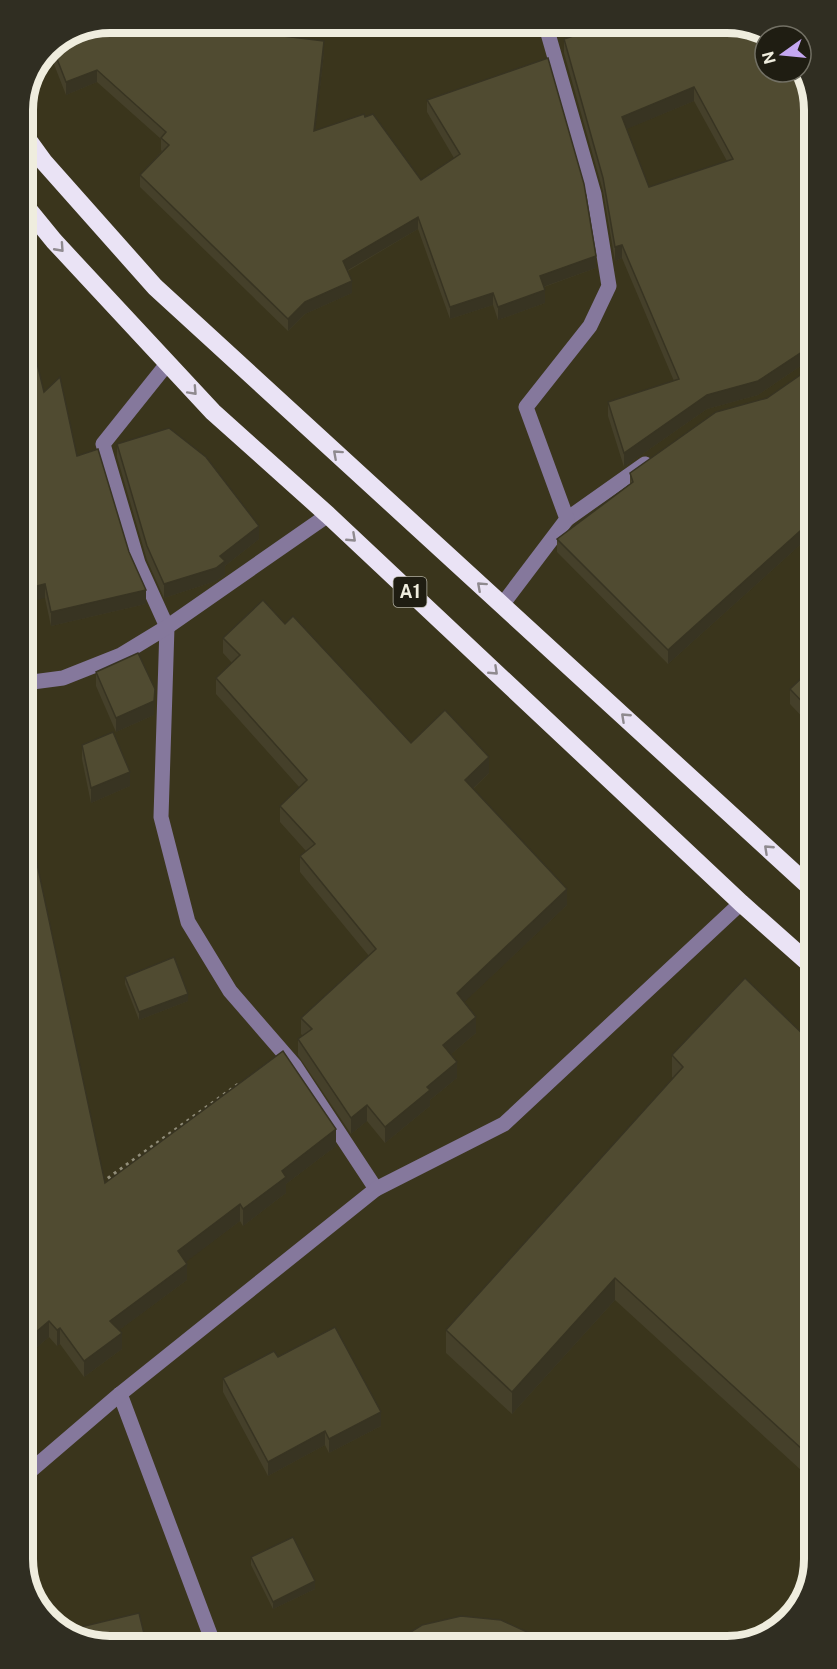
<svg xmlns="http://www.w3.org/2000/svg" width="837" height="1669" font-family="'Public Sans',sans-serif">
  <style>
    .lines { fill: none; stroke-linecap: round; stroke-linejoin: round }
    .path { stroke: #918d79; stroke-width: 4; stroke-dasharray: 3 4.5; stroke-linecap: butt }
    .minor { stroke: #85789c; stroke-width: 15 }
    .highway { stroke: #eae3f5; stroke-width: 18 }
    .wall { fill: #45402a; fill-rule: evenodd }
    .shaded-wall { fill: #383422 }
    .building { fill: #504b31; stroke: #383422; stroke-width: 1.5; fill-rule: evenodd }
    .oneway { stroke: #8f8a8f }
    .labels { text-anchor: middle; stroke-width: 6; stroke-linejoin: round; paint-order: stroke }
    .shield { fill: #1f1d12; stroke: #b1afa1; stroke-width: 1.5 }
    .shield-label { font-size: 18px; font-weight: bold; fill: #efedde }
    .rim { fill: none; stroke: #efedde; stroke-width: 8 }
  </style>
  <rect width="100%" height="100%" fill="#3a351c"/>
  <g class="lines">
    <polyline class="path" points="102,1183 242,1082"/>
    <g class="minor">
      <polyline points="167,364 103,444 138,563 167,627 161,817 188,922 230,991 295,1066 376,1189"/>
      <polyline points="567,519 645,464"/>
      <polyline points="502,605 567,519 526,407 590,326 609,286 594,194 545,23"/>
      <polyline points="25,683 63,678 121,655 167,627 328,515"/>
      <polyline points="120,1394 214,1645"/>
      <polyline points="29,1472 120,1394 376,1189 504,1124 741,903"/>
    </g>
    <g class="highway">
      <polyline points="23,133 44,162 155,287 812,889"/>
      <polyline points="23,203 54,241 213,412 328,515 741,903 812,966"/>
    </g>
  </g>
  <g class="wall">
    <polygon points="110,22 279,23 260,33 324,53 315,130 365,117 421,180 454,158 427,112 427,100 596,268 544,287 545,303 498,320 493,305 450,319 418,229 348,271 352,293 305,314 288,331 140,187 140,175 162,151 161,150 161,139 97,82 66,95 48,49 48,48"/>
    <path d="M562 23H733L808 77 809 362 808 361 758 395 707 409 624 467 608 416V402L674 381 622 258 615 261 603 191 564 53V39L568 38ZM694 101 727 161 649 187 626 129Z"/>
    <polygon points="809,369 810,536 668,664 557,552 557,539 630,484 630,473 767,398"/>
    <polygon points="44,392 129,552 146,604 51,626 45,598"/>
    <polygon points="117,444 259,539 225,566 225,575 216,581 164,598 147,560 117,457"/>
    <polygon points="285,624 411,743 489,773 473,789 567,905 464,1002 476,1033 450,1055 457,1078 430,1100 430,1106 385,1143 367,1121 351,1134 298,1055 298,1039 303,1036 301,1034 301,1018 369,956 300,872 300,856 306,851 280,822 280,806 300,788 216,694 216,678 232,663 223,653 223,638"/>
    <polygon points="811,663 811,726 790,704 790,689 803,677 803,669"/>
    <polygon points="96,672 154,715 116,732 96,686"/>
    <polygon points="82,745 130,786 91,803 82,759"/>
    <polygon points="26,812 105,1183 336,1146 286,1184 286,1193 243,1226 240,1221 185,1262 187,1280 119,1330 122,1349 84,1377 60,1344 57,1346 49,1337 36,1348 28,1338"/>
    <polygon points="125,977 188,1001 139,1020 125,984"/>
    <polygon points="812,1043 814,1482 615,1300 512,1414 446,1353 446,1330 673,1078 672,1077 672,1055"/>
    <polygon points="278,1357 381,1426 329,1453 325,1445 268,1476 223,1392 223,1378"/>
    <polygon points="251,1557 315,1589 273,1609 251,1565"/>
  </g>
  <g class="shaded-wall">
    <polygon points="257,23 279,23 242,43 242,31"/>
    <polygon points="324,41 324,53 314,143 314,131"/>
    <polygon points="97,70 97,82 66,95 66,82"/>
    <polygon points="694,87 694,101 622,131 622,117"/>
    <polygon points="418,217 418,229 343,273 343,261"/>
    <polygon points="622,245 622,258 615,261 615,247"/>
    <polygon points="596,256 596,268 540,288 540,276"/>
    <polygon points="352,281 352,293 305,314 288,331 288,319 305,302"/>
    <polygon points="545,290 545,303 498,320 498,307"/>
    <polygon points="493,293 493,305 450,319 450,307"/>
    <polygon points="808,348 808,361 758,395 707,409 624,467 624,453 707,395"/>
    <polygon points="810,522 810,536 668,664 668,650"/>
    <polygon points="259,526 259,539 225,566 225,575 216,581 164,598 164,584 220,556"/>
    <polygon points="45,584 45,598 25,603 25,589"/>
    <polygon points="146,590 146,604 51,626 51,612"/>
    <polygon points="155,689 154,715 116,732 116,718"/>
    <polygon points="489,757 489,773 465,796 465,780"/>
    <polygon points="28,771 28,788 26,789 26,772"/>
    <polygon points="130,772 130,786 91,803 91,788"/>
    <polygon points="567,889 567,905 457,1009 457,993"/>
    <polygon points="188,994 188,1001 139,1020 139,1012"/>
    <polygon points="476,1017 476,1033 443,1061 443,1045"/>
    <polygon points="457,1062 457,1078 430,1100 430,1106 385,1143 385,1127 427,1087"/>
    <polygon points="367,1105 367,1121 351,1134 351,1118"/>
    <polygon points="336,1129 336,1146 286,1184 286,1193 243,1226 243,1209 282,1171"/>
    <polygon points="240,1204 240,1221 178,1268 178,1251"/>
    <polygon points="187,1264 187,1280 110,1337 110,1321"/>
    <polygon points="615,1278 615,1300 512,1414 512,1392"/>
    <polygon points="49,1321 49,1337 36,1348 36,1332"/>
    <polygon points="60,1328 60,1344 57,1346 57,1330"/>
    <polygon points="122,1333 122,1349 84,1377 84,1361"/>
    <polygon points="381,1412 381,1426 329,1453 329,1439"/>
    <polygon points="325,1431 325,1445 268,1476 268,1462"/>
    <polygon points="315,1581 315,1589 273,1609 273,1602"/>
  </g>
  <g class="building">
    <polygon points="110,22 257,23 242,31 324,41 314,131 364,114 365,117 373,114 421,180 460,154 427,100 548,58 584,184 596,256 540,276 545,290 498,307 493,293 450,307 418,217 343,261 352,281 305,302 288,319 140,175 169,145 161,138 166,132 97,70 66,82 52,46"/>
    <path d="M567 23H733L768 36H765V72H801V68L808 77 809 348H808L758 381 707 395 624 453 608 402 679 379 622 245 615 247 603 178 564 39 573 36ZM694 87 733 159 649 187 622 117Z"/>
    <polygon points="24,318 28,326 44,392 60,377 77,456 98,449 129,552 146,590 51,612 45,584 25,589"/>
    <polygon points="809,369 810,522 668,650 557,539 633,482 630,473 716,412 767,398"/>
    <polygon points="169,428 206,457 259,526 220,556 225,561 216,568 164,584 147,546 117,444"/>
    <polygon points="263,600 285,624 293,616 411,743 445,710 489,757 465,780 567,889 457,993 476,1017 443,1045 457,1062 427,1087 430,1090 385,1127 367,1105 351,1118 298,1039 312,1029 301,1018 376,949 300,856 315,844 280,806 307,780 216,678 240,655 223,638"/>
    <polygon points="138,653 155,689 154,701 116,718 96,672"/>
    <polygon points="811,663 811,711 790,689 807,673 803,669"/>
    <polygon points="113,732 130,772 91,788 82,745"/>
    <polygon points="25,762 28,771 26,772"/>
    <polygon points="26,812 105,1183 283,1051 336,1129 282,1171 286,1177 243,1209 240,1204 178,1251 187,1264 110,1321 122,1333 84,1361 60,1328 57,1330 49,1321 36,1332 28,1321"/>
    <polygon points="174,957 188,994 139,1012 125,977"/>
    <polygon points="745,978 812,1043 814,1460 615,1278 512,1392 446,1330 683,1067 672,1055"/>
    <polygon points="335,1327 381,1412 329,1439 325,1431 268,1462 223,1378 274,1351 278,1357"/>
    <polygon points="293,1537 315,1581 273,1602 251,1557"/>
    <polygon points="139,1613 147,1646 105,1646 69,1634 68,1630"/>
    <polygon points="461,1616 501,1620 538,1637 544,1642 391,1644 422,1625"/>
  </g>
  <defs><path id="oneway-chevron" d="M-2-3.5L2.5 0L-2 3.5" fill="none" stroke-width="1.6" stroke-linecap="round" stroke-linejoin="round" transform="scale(1.5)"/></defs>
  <g class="oneway">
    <use href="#oneway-chevron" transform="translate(60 248) rotate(48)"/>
    <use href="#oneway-chevron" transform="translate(193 391) rotate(47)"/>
    <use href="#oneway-chevron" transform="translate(337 454) rotate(-138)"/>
    <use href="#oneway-chevron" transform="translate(352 538) rotate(43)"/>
    <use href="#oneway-chevron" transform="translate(481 586) rotate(-138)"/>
    <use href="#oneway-chevron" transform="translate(494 671) rotate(43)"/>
    <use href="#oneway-chevron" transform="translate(625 717) rotate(-137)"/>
    <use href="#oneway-chevron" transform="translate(768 849) rotate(-137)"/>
  </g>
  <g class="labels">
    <rect class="shield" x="393.5" y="577" width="33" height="30" rx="4.5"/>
    <g class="shield-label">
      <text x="410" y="598">A1</text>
    </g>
  </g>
  <path d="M0 0H837V1669H0ZM110 33H727A77 77 0 0 1 804 110V1559A77 77 0 0 1 727 1636H110A77 77 0 0 1 33 1559V110A77 77 0 0 1 110 33Z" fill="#302e22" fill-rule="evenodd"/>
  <path class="rim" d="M110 33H727A77 77 0 0 1 804 110V1559A77 77 0 0 1 727 1636H110A77 77 0 0 1 33 1559V110A77 77 0 0 1 110 33Z"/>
  <g transform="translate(783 54) rotate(255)"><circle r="28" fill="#1f1d12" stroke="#727064" stroke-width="1.5"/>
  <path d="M0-4.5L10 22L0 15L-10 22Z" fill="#c4a7f1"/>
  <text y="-9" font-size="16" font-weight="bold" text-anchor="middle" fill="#efedde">N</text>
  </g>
</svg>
